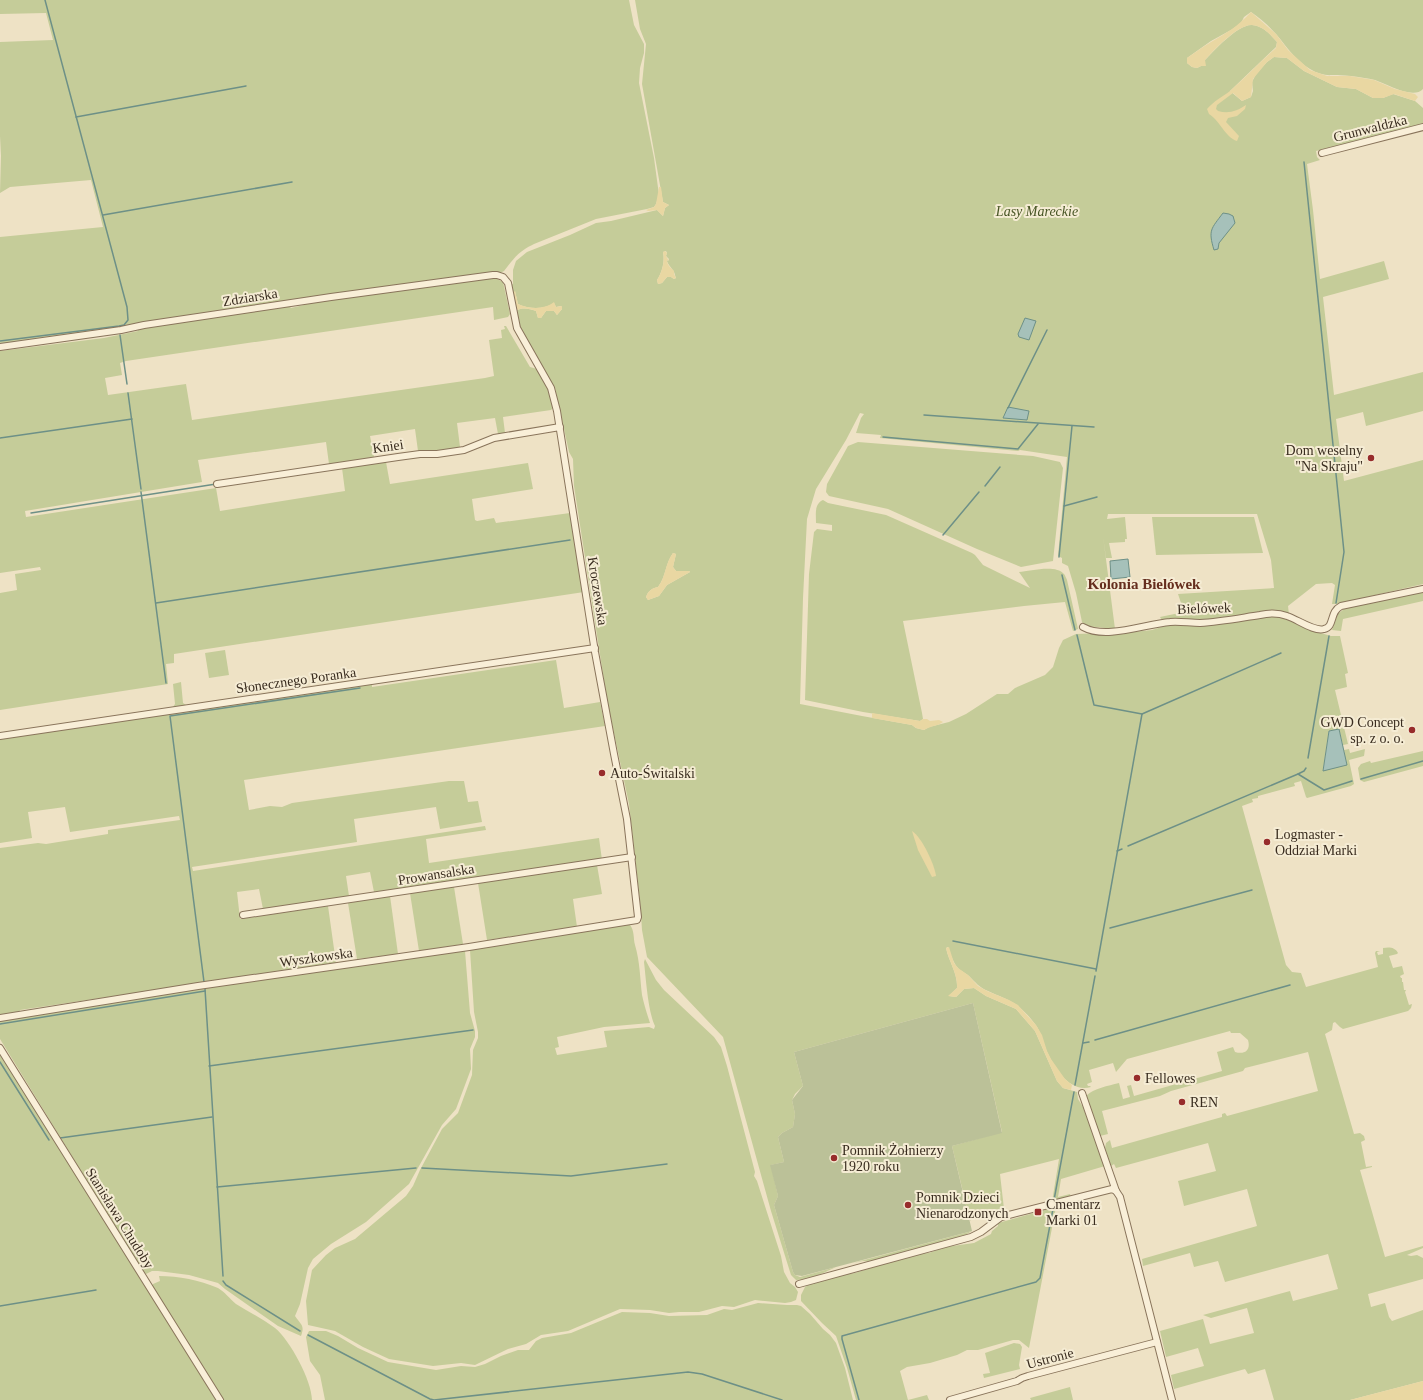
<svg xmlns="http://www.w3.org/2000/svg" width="1423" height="1400" font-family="Georgia,serif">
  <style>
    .green { fill: #c5cc99; fill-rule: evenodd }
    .sand { fill: #e9d7a2 }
    .cemetery { fill: #bbc198 }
    .water { fill: #a6c1ba; stroke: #6d9087 }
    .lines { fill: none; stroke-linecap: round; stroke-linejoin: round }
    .stream { stroke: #6d9087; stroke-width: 1.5 }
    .street-casing { stroke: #89745b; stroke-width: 8 }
    .street { stroke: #f9efd8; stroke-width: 6 }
    .poi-dot { fill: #972c2b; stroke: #f5ecd4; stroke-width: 1.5 }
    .labels { text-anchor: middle; stroke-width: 4; stroke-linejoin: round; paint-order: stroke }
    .street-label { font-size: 14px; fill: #392c1f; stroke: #f5ecd4 }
    .park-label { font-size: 14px; font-style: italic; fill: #485525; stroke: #f5ecd4 }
    .poi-label { font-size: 14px; fill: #392c1f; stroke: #f5ecd4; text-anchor: start }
    .neighbourhood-label { font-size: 15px; font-weight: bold; fill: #652e1e; stroke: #f5ecd4 }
  </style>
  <rect width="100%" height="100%" fill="#eee2c5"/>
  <g class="green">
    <path d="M0 0H629L634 25 644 44V53L640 68 639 83 654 158 659 195 656 204 654 207 647 209 596 219 534 244C519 251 514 258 504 271L502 272C334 294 167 322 0 344V237L103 227 91 180 10 187 0 193 1 156 0 136V42L53 40 46 13 0 14Z"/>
    <path d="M635 0H1423V89C1413 100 1387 84 1375 80 1368 78 1358 77 1351 76 1337 74 1323 78 1310 69 1295 60 1287 47 1276 34 1269 26 1260 18 1251 12L1244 17 1241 23 1231 30 1211 41 1187 58V63L1192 67 1197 68 1201 66H1205V60C1214 51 1238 24 1252 25 1263 26 1270 34 1277 42L1276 47 1230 91 1242 101 1251 97 1253 91 1252 82 1256 74 1267 62 1274 57 1287 58 1304 71 1337 87 1356 89 1373 98H1383L1393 94 1415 101 1423 108V125L1316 151 1317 157 1320 160 1307 164 1313 210 1320 279 1384 261 1389 279 1323 297 1334 395 1423 372V411L1366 426 1363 412 1336 419 1344 481 1423 460V584L1337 604H1332L1335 585 1332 583 1316 584 1288 606 1289 615C1265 608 1239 618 1215 620 1197 622 1180 621 1162 620L1160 617 1184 612 1178 594 1274 588 1271 560 1257 514H1108L1107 519 1125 517 1127 539H1125V542L1109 543 1112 558H1106L1103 536 1115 629 1086 626 1082 622 1076 593 1068 566 1062 563V558L1058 556 1067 457 1020 450 1018 451 880 438 881 435 856 433 861 418 864 414 860 413 846 440 816 489 807 519 803 598 800 704 862 716 912 725 916 728 924 730 929 727 949 722 966 714 997 694H1008L1015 688 1045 675 1053 667 1059 648 1063 640 1076 634 1133 632 1152 630 1171 624 1184 625 1215 623 1270 616 1287 618 1314 631 1331 636H1340L1348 673 1345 674 1347 687 1335 690 1348 744 1343 745 1339 729 1329 731 1323 770 1346 765 1344 750 1349 749 1350 753 1365 749 1364 756 1349 760 1354 784 1351 786 1307 798 1306 797 1301 781 1294 783 1295 786 1258 796V798L1252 799 1253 802 1242 806 1286 965 1292 972 1301 973 1306 987 1378 967 1375 953 1376 951H1380L1377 952 1378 955 1383 954V948C1389 947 1395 947 1398 953L1397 954 1389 956 1393 968 1402 966 1404 974 1400 976 1401 978H1402V982H1403L1404 990H1406L1405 992 1409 1005 1412 1004 1411 1008 1408 1011 1343 1029 1340 1027 1335 1022 1333 1023 1332 1030 1325 1034 1354 1134 1360 1133 1364 1136 1365 1140 1361 1142 1366 1167 1372 1166V1167L1360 1170 1385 1257 1423 1246V1248L1407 1255 1411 1256 1417 1255 1423 1258V1279L1368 1294 1371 1307 1385 1303 1389 1317 1392 1321 1423 1310V1381L1350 1400H1274L1265 1369 1248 1374 1245 1369 1174 1389 1171 1375 1204 1366 1198 1348 1166 1357 1160 1331 1203 1319 1210 1344 1254 1333 1247 1308 1211 1318 1203 1315 1290 1291 1293 1301 1338 1289 1328 1254 1225 1282 1218 1261 1194 1267 1190 1253 1143 1266 1142 1259 1257 1226 1247 1189 1184 1206 1178 1181 1216 1171 1208 1143 1116 1168 1114 1164 1111 1166 1105 1148 1106 1143 1110 1140 1112 1148 1222 1117V1114L1225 1113 1227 1116 1318 1091 1308 1052 1245 1068 1243 1071 1171 1091 1160 1096 1102 1111 1108 1134 1100 1136 1087 1102 1086 1096C1094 1088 1108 1086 1119 1083L1123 1099 1130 1097 1127 1086 1131 1085 1134 1096 1222 1071 1217 1052 1233 1047 1235 1052C1245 1055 1251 1050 1248 1040L1240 1033H1231L1230 1031 1127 1059 1116 1072 1113 1063 1089 1070 1092 1082 1087 1084 1088 1086H1090L1091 1087C1069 1093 1055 1068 1047 1052 1043 1042 1041 1032 1035 1024 1030 1017 1024 1011 1018 1006 1009 999 998 996 988 991 980 988 975 982 969 976 964 972 958 970 955 964 952 959 950 953 948 947L946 948C949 962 958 974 957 988L949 996 956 997 964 989 974 988 986 996 1016 1009 1035 1031 1057 1081 1063 1088 1077 1092 1078 1099 1083 1107 1105 1166 1061 1179 1058 1197 1070 1194 1071 1197 1052 1202 1059 1159 1000 1174 1004 1209 973 1216 970 1221 952 1146 1002 1132 973 1003 794 1052 803 1086 795 1094 792 1100 795 1114 793 1127 782 1133 778 1137 784 1162 771 1165 778 1196 774 1205 793 1272 795 1275 800 1277 836 1267C823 1273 810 1280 796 1280L791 1275 771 1211 723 1037 647 957 642 930 640 901 629 804 607 700 574 486 573 459 569 452 555 388 520 330 510 285 513 284V270L516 261 527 252 570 235 596 223 611 221 657 210 663 216 665 208 669 205 663 202 642 84 646 44 640 29ZM666 251 667 253 666 256 669 259 668 261 666 259C668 265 672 268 674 272 675 274 675 276 676 278L674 279 671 277H667L662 283 658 284 657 280C662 272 665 262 663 252ZM515 291 518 304C528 309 544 310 554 303L556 307 561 306 562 309 557 315 554 311H546L541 318H538L536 311C530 309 523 307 518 310L516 309ZM673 553 676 554 673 567 676 571H689L690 572 667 585 659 596 648 600 646 597C648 591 652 588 658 587 666 577 665 564 673 553Z"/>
    <polygon points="487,278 492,278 492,279 497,279 503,282 510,314 508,317 494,320 493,307 126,361 120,363 122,375 105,378 108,395 186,384 192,420 485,378 494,376 489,340 502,338 501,330 505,329 504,326 506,326 530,367 537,369 547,386 554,407 551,410 503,417 505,433 498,434 495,418 457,423 460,447 438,451 418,451 415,429 370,436 374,457 329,464 326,442 198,460 202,482 25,511 26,517 216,488 220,511 345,491 342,468 386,462 390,484 528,463 533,489 472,499 475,520 477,521 494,518 496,523 570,513 571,514 584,592 174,654 174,663 166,664 168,684 0,710 0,593 17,590 15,574 41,570 40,567 0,573 0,351 104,338 138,331 137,329 151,326 289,306 291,308 304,305 304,304"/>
    <polygon points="858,442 1033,456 1060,462 1063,468 1053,561 1021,567 977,549 888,509 829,496 826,492 827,484 848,446"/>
    <path d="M823 500 828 503 886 515 972 553 975 555 983 565 1030 588 1019 572C1030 571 1056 564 1064 574 1065 575 1066 578 1067 580L1078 629 1073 631 1065 602 1024 606 903 621 922 713 923 719 920 721 863 712 805 700 809 574 814 532 817 529 832 531V525L816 523C816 514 814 504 823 500Z"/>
    <polygon points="1152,517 1254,517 1263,553 1156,555"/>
    <polygon points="1423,591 1423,601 1343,619 1341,631 1332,630 1338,614 1344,609"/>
    <polygon points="225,650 229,675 209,678 205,653"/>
    <polygon points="556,660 564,708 600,702 605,726 244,780 249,810 270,806 282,807 292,803 449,781 464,781 468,802 478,801 482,822 440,829 436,807 354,819 357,842 192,867 193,871 485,826 486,830 426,839 429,863 599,838 602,860 374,892 370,872 346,876 349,896 263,909 259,889 237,892 240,919 328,906 336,963 20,1010 19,1013 0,1016 0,848 38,843 46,844 108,834 108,830 180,820 179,816 70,832 65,807 28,812 32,838 0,843 0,739 372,683 372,687"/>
    <polygon points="181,682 183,703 186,705 173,707 175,704 173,684"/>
    <polygon points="1423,751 1423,766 1364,782 1360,780 1358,768 1361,764 1370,761 1371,763"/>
    <polygon points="597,865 602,894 573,899 577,927 487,940 478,883"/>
    <polygon points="454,887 463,944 419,951 410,893"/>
    <polygon points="390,896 398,954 357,959 348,903"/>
    <path d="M629 924C635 930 633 938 635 945 640 962 640 978 642 995 644 1004 647 1014 650 1023L604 1027 557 1037 559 1047 555 1048 557 1055 607 1047 604 1031 649 1027 654 1029 655 1026C648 1012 646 979 644 962L645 959 656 980 664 990 714 1037 721 1047 727 1066 755 1172 754 1176 757 1181 781 1256 784 1272 790 1283 795 1287 798 1292 796 1300 791 1302 785 1303 755 1300 734 1307 722 1306 699 1312H679L669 1313 650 1310 620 1309 568 1331 541 1335 526 1344 508 1349 475 1365 461 1363 433 1366 389 1359 363 1347 335 1331 308 1325 306 1301 312 1270 326 1255 335 1248 355 1239 406 1196 413 1186 420 1170 442 1129 458 1113 472 1075 473 1050 478 1038V1032L474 1012 470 950Z"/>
    <path d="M465 951 470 1013 475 1031V1037L470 1049 471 1069 456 1109 442 1125 409 1184 366 1222 331 1244 313 1259 308 1268 300 1304 295 1316C301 1325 305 1325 301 1336L278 1326 225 1289 218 1283 189 1275 158 1271H152L146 1274 143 1272 0 1039V1021L274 977Z"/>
    <polygon points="0,1053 140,1276 216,1400 0,1400"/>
    <polygon points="1056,1207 1029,1348 1019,1340 1013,1340 978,1350 967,1350 957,1355 930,1363 907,1367 900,1371 908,1400 927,1395 929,1400 856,1400 847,1368 836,1336 822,1323 801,1301 801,1295 805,1287 810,1283 841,1275 855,1273 916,1254 929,1253 945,1247 974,1243 991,1234 992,1231 998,1226 998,1223"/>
    <polygon points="972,1231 962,1237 871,1262 863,1261 853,1263"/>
    <path d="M159 1276C179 1276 199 1280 218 1288 225 1292 230 1299 236 1304 249 1312 263 1319 275 1328 290 1340 312 1381 312 1400H223L152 1286 153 1284 160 1281Z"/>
    <polygon points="758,1303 787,1305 797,1305 801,1306 810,1314 823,1329 830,1335 836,1343 845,1368 853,1400 325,1400 320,1375 310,1361 306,1337 309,1331 326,1331 338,1336 358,1348 388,1362 436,1370 461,1366 475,1367 485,1364 501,1356 518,1350 529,1350 536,1341 542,1338 571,1333 622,1312 650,1313 669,1316 707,1315 724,1309 732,1310"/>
    <polygon points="1014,1343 1020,1344 1022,1347 1019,1365 1020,1369 984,1378 983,1374 990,1373 985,1353"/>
    <polygon points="1070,1387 1073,1400 1031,1400 1030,1398"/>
  </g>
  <g class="sand">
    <path d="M1251 12 1276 34 1288 50 1310 70 1327 76H1350L1374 80 1395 89 1415 94 1418 97 1415 101 1394 94 1383 98H1373L1356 89 1337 87 1304 71 1287 58 1274 57 1267 62 1253 79 1251 97 1242 101 1233 93 1217 105 1216 109 1218 111C1229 114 1237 111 1246 105L1245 109 1237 116 1228 118 1226 122 1239 136 1237 141C1225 137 1221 122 1209 114L1207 109C1214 101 1222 97 1230 91 1246 77 1260 62 1276 48L1277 42C1270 34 1263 26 1252 25 1238 24 1213 51 1205 60L1206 66H1201L1197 68 1192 67 1187 63V58C1195 53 1202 47 1211 42 1228 32 1237 27 1251 12Z"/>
    <polygon points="659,187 661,187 663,202 669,205 665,208 663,216 657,210 648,211 646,210 654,207 656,204"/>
    <path d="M665 251 667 253 666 256 669 261 667 260C667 265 671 268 674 271V274L676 278 674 279 671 277H667L662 283 658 284 657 280C662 272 665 262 663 252Z"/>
    <path d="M515 291 518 304C528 309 544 310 554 302L556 307 562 306V309L557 315 554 311H546L541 318H538L536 311C530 309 523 307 518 310L516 309 514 292Z"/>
    <path d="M673 553 676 554 673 567 676 571H689L690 572 667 585 659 596 648 600 646 597C648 591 652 588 658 587 666 577 665 563 673 553Z"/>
    <path d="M872 713 920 721 923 719H927L930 721 939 720 943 722C938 726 930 726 924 730L916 728 912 725 872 718Z"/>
    <path d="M912 831C922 837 935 866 936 876L932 877 918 850Z"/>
    <path d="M949 947 954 963 958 968 968 975 978 986 987 991 1009 1000 1018 1005 1024 1012 1036 1025 1042 1035 1047 1051 1051 1059 1065 1079 1072 1085 1071 1090 1063 1088 1057 1081 1035 1031 1016 1009 986 996 974 988 964 989 956 997 948 996 957 988C958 974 949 962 946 948Z"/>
    <polygon points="1423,1381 1423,1400 1350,1400"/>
  </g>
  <polygon class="cemetery" points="973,1003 1002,1133 952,1146 972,1231 802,1276 795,1275 793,1272 774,1205 778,1196 770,1165 784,1162 778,1137 782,1133 793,1127 795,1114 792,1100 803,1086 794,1052"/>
  <g class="water">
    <path d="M1223 213 1229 214 1233 216 1235 223 1219 243 1218 249 1214 250C1208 230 1211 229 1223 213Z"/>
    <polygon points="1025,318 1036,321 1029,340 1019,337 1018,334"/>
    <polygon points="1008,407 1029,411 1027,420 1003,418"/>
    <polygon points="1128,559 1130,577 1111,579 1110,561"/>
    <polygon points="1339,729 1347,765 1323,771 1329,731"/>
  </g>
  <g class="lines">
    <g class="stream">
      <polyline points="76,117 246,86"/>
      <polyline points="1304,162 1344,552 1336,603"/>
      <polyline points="103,215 292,182"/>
      <polyline points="120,335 127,384"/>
      <polyline points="0,341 119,326 124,325 128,320 127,307 45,0"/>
      <polyline points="128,393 141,489"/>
      <polyline points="1008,408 1047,330"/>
      <polyline points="924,415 1094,427"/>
      <polyline points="883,437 1018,449 1038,424"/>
      <polyline points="0,438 132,419"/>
      <polyline points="985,486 1000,467"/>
      <polyline points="141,492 166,683"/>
      <polyline points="1064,506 1097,497"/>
      <polyline points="31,513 216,484"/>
      <polyline points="943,535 979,492"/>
      <polyline points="1059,557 1072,426"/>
      <polyline points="1062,575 1075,630"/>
      <polyline points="156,603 570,540"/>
      <polyline points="1077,635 1094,705 1142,714"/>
      <polyline points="1308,758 1329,636"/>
      <polyline points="1298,774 1304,771 1306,768"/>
      <polyline points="1361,779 1423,761"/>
      <polyline points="1128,846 1298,774 1324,790 1352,781"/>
      <polyline points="1117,851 1122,849"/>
      <polyline points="1110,928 1252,890"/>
      <polyline points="953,941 1096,969"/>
      <polyline points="1096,971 1142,714 1281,653"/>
      <polyline points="204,982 170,716 360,688"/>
      <polyline points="205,989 223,1276"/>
      <polyline points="0,1024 205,991"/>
      <polyline points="1095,1040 1290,985"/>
      <polyline points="1083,1043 1089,1042"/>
      <polyline points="0,1062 49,1140"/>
      <polyline points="209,1066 473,1030"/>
      <polyline points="1075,1085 1095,976"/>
      <polyline points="60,1138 212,1117"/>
      <polyline points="422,1168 571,1176 667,1164"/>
      <polyline points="217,1187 416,1168"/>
      <polyline points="1054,1200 1074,1092"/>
      <polyline points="223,1281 226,1285 300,1331"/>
      <polyline points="0,1306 96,1290"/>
      <polyline points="308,1335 430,1399 434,1400 688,1372 702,1374 782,1400"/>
      <polyline points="859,1400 842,1339 842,1336 1036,1282 1040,1278 1053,1209"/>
    </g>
    <defs>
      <g id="street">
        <polyline points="1322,153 1423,127"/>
        <polyline points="0,347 121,330 144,325 331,297 493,275 497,275 503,277 508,283 517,328 551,388 557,411 595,652 614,754 627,819 638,917 637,920 469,947 198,986 0,1018"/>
        <polyline points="217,484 398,457 420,454 437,454 464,450 494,438 560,427"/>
        <path d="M1083 627C1106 640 1145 624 1170 622 1179 621 1190 623 1200 623 1220 622 1240 618 1260 615 1269 613 1279 613 1287 616 1297 619 1314 632 1324 629 1335 627 1329 612 1341 606L1423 589"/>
        <polyline points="0,736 595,648"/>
        <polyline points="243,915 632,857"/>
        <polyline points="0,1048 220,1400"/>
        <polyline points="1082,1093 1116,1191 1120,1197 1172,1400"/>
        <polyline points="799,1284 971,1237 981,1232 1001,1217 1104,1191 1112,1189 1116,1191"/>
        <polyline points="950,1400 1017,1381 1022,1378 1028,1376 1157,1342"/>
      </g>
    </defs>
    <use href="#street" class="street-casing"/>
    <use href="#street" class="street"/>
  </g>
  <g class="poi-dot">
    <circle cx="1371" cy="458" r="4"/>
    <circle cx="1412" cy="730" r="4"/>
    <circle cx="602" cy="773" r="4"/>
    <circle cx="1267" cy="842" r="4"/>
    <circle cx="1137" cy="1078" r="4"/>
    <circle cx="1182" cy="1102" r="4"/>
    <circle cx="834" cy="1158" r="4"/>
    <circle cx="908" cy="1205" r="4"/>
    <rect x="1034" y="1208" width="8" height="8" rx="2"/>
  </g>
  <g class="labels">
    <g class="street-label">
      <text transform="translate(1370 128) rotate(-14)" y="5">Grunwaldzka</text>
      <text transform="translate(250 297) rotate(-9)" y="5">Zdziarska</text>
      <text transform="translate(388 446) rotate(-8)" y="5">Kniei</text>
      <text transform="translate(598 591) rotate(81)" y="5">Kroczewska</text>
      <text transform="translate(1204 608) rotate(-2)" y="5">Bielówek</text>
      <text transform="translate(296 680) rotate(-8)" y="5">Słonecznego Poranka</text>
      <text transform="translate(436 874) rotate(-9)" y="5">Prowansalska</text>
      <text transform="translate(316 957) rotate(-8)" y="5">Wyszkowska</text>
      <text transform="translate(120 1218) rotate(58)" y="5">Stanisława Chudoby</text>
      <text transform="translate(1050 1358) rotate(-15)" y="5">Ustronie</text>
    </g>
    <g class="park-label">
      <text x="1037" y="216">Lasy Mareckie</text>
    </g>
    <g class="poi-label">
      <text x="1363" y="455" text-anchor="end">Dom weselny<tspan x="1363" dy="16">"Na Skraju"</tspan></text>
      <text x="1404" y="727" text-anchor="end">GWD Concept<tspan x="1404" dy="16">sp. z o. o.</tspan></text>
      <text x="610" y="778">Auto-Świtalski</text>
      <text x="1275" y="839">Logmaster -<tspan x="1275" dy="16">Oddział Marki</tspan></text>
      <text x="1145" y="1083">Fellowes</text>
      <text x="1190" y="1107">REN</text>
      <text x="842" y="1155">Pomnik Żołnierzy<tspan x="842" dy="16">1920 roku</tspan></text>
      <text x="916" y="1202">Pomnik Dzieci<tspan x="916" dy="16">Nienarodzonych</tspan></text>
      <text x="1046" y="1209">Cmentarz<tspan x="1046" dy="16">Marki 01</tspan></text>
    </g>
    <g class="neighbourhood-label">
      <text x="1144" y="589">Kolonia Bielówek</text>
    </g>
  </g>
</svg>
